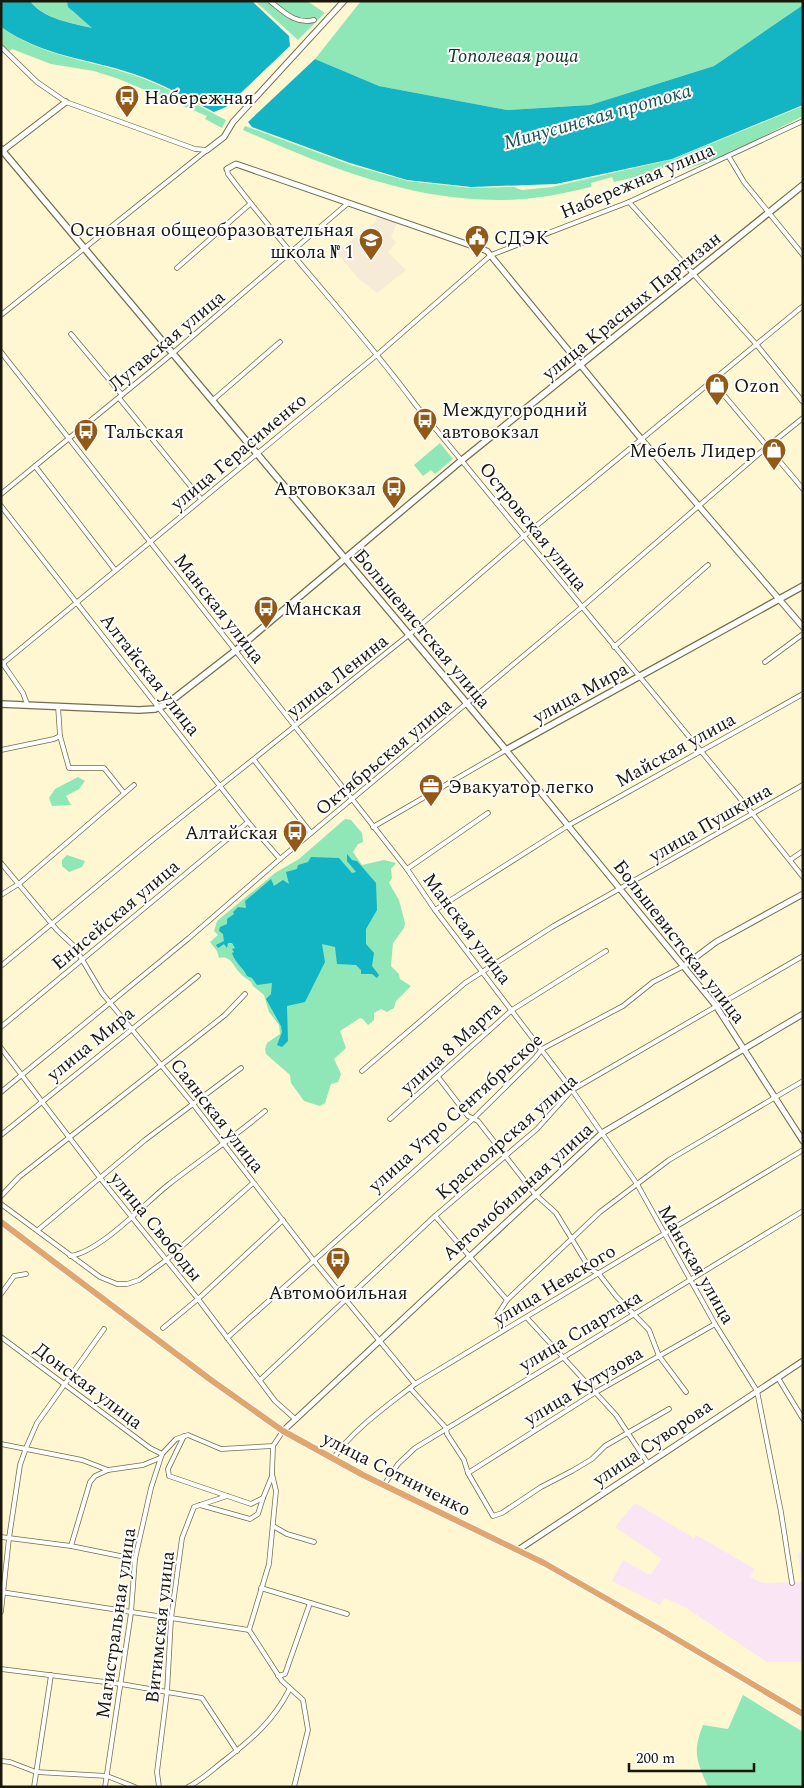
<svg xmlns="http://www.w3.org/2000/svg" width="804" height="1788" font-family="Spectral,serif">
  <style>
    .industrial { fill: #f9e5f4 }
    .education { fill: #f5ebd6 }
    .green { fill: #8fe6b7 }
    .water { fill: #13b4c4 }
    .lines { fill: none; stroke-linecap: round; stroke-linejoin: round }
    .minor-casing { stroke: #746d4c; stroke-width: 5.5 }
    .tertiary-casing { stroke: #746d4c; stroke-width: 7 }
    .secondary-casing { stroke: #746d4c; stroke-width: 8 }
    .primary-casing { stroke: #fff; stroke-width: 8 }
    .minor { stroke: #fff; stroke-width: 4 }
    .tertiary { stroke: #fff; stroke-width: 5 }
    .secondary { stroke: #fff; stroke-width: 5.5 }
    .primary { stroke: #e1a66d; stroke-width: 6 }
    .labels { text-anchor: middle; stroke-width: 4; stroke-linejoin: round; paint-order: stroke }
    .park-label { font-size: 19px; font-style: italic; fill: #0d3824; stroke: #fff }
    .poi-label { font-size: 19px; fill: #1b180b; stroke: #fff; text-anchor: start }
    .street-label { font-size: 19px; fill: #1b180b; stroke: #fff }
    .water-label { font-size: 20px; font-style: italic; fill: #185259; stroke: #fff }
  </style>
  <rect width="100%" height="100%" fill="#fef7d2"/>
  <polygon class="industrial" points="635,1503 694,1538 696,1535 755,1569 750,1577 763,1583 802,1582 798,1553 803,1553 803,1662 767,1662 685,1607 664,1598 660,1605 612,1581 623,1560 650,1575 662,1559 615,1527"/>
  <polygon class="education" points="377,216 397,222 391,237 396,243 388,252 406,270 377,293 359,279 336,252 375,223"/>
  <g class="green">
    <path d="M30 1H67L73 12 93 28C72 23 44 19 30 1Z"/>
    <polygon points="255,1 307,1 325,13 298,40"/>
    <polygon points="361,1 803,1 803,5 714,66 590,105 507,110 379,86 315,59"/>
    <path d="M1 27C43 57 86 59 133 75 165 85 196 105 226 120L222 128 205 119 207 116 119 79 94 71 51 64 12 49 9 51 1 45Z"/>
    <path d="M803 106V116L727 155 681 171 677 161 652 173 614 182 612 177 591 183V187C569 192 547 197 524 199 426 207 331 169 243 130L245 126 351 165 408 181 471 188 514 187 522 190 552 187 673 159Z"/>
    <polygon points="440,443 453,459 435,474 431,470 423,476 414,465"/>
    <polygon points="78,777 85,781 79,789 66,796 71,805 52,806 49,798 55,789"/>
    <path d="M345 819 351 820 362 833 363 842 358 844 353 852 362 865 384 860 396 863 391 869 392 878 389 883 399 900 405 923 404 928 393 943 391 966 399 974 400 979 411 986 396 1001 394 1008 387 1012 381 1009 374 1013V1020L368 1025 363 1019 360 1018 340 1031 346 1048 334 1059 341 1074 338 1082 331 1084 325 1103 320 1106 304 1101 291 1083 290 1075 266 1054 265 1049 267 1043 280 1034 279 1025 269 1012 264 995 253 986 251 982C248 979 243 977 241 974 233 967 232 955 219 958L217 951 210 942 218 935 214 931 217 921 275 873 299 859Z"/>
    <polygon points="67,855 85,861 82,867 69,872 62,866 62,860"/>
    <path d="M743 1695 803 1732V1787H708C697 1762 692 1752 703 1725L728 1729Z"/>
  </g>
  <g class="water">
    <path d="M1 1H30C43 19 72 23 92 28L68 7 67 1H252L289 36 290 46 226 107 214 112C188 99 162 83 134 74 87 58 44 57 1 27Z"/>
    <polygon points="803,5 803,105 672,159 556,184 471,187 407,180 350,163 252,127 248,122 315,59 379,86 507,110 590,105 714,66"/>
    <path d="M347 854 352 860 357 861 376 883 377 910 366 929V944L374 953 372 966 379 975 377 978 372 974H361V970L356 965 337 964 335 947 322 944 325 962 305 1002 287 1006 288 1041 282 1047 277 1045 282 1032 281 1026 266 999 271 994 272 983 257 985 252 978 247 976C243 967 235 963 232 953L234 952 232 949 235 948 232 943H228L227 948 224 944 218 948 216 945 224 941 223 934 219 931 220 927 227 924V919L234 914 233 912 238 907 246 908 245 901 271 879 274 886 283 880 289 884 286 872 297 869 298 865 308 862 311 857 339 858 352 873 356 872 347 861Z"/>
  </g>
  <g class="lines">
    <defs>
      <g id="minor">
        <path d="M270 1C284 12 296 25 314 20"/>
        <polyline points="1,47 37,82 66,102 195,149 207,150"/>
        <polyline points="729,157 744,182 803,255"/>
        <path d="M227 169 228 174C287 253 356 324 415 404L752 813 803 877"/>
        <polyline points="629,202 756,344 803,402"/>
        <polyline points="177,268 250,204"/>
        <polyline points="1,315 207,150"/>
        <polyline points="71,334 122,395"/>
        <polyline points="1,352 407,869 435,910 572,1090 637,1184 715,1324 757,1391 781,1512 792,1583"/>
        <polyline points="712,381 803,489"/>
        <polyline points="119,398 201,499"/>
        <polyline points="213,400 280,342"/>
        <polyline points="35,466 115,570"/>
        <polyline points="1,494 173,353 347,204"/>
        <polyline points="1,506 248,822 280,859"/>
        <polyline points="614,647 708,565"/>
        <polyline points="1,661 23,693 27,704"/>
        <polyline points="765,662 803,634"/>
        <polyline points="1,665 378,354 491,255 629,202 803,121"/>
        <polyline points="58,706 60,736 69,768 104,768 124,793"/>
        <polyline points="1,750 54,739 60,736"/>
        <polyline points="254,760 311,833"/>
        <polyline points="373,827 506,750"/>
        <polyline points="790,860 803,851"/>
        <polyline points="1,863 57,930 74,946 102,993 193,1104 314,1261 415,1384"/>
        <polyline points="407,869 488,813"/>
        <polyline points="1,895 20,883 134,785"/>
        <polyline points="435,910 569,825 803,694"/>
        <polyline points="1,966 150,842 410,634 524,536 803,306"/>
        <polyline points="1,1027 248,822"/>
        <polyline points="1,1048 101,1179 198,1299 275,1401 294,1418"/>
        <polyline points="362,1071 465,983 552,927 803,785"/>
        <polyline points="438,1077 468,1116 478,1121 535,1194 556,1213 590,1269 599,1274 616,1296 649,1330 659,1356 686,1392"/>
        <polyline points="1,1092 189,938 280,859 582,607 768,446 803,418"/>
        <polyline points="390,1119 512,1010 606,951"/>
        <polyline points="1,1135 198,976"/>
        <polyline points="1,1196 19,1177 225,1015 245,994"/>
        <polyline points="1,1204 100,1277 117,1284 127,1284 139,1280 165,1261 253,1183"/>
        <polyline points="435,1216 507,1300"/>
        <polyline points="38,1230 145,1140 241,1068"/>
        <path d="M70 1256C100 1252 144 1204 168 1185 200 1160 234 1137 265 1111"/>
        <polyline points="1,1294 14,1276 26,1274"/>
        <polyline points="527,1318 616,1415 647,1462"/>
        <polyline points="163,1328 198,1299 283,1220"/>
        <polyline points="502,1331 498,1314 507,1300 600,1212 669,1160 803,1081"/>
        <polyline points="1,1337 150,1448 162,1454"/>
        <polyline points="227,1338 473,1119 535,1058 542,1049 623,1006 653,982 684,966"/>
        <polyline points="778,1378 803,1419"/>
        <polyline points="260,1380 435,1216 537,1129 572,1090 803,956"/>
        <polyline points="410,1388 446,1428 447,1434 464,1460 468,1473 493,1516 502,1513 541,1487 572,1471 592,1459 605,1446 669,1409"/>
        <polyline points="184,1436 168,1469 169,1476 251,1504 263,1498 272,1476"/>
        <polyline points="1,1444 82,1460 108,1470 143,1465 160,1458"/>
        <polyline points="273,1446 272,1474 276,1491 269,1564 249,1630 282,1681 303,1700 308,1730 294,1787"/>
        <path d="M333 1459C352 1430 387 1406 415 1384L803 1150"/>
        <polyline points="468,1473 596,1392 715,1324"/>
        <polyline points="384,1485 398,1464 415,1448 803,1211"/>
        <polyline points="200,1505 250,1519 258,1514 263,1498"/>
        <polyline points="273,1526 287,1534 314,1542"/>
        <polyline points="1,1537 71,1546 135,1559"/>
        <polyline points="71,1546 90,1482 95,1476 108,1470"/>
        <polyline points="261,1588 347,1614"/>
        <polyline points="1,1592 249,1630"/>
        <polyline points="1,1612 9,1538 20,1465 26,1448 37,1423 104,1329"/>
        <polyline points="1,1669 121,1684 202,1698 237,1751"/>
        <polyline points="278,1676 285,1674 310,1603"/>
        <polyline points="1,1761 10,1762 36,1772 107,1776 135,1787"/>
        <polyline points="34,1787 51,1675"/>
        <polyline points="105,1787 131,1613 135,1559 151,1488 162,1454 176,1439 188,1435 221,1449 273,1446 283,1431"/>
        <polyline points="159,1787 157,1772 167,1692 171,1619 182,1538 194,1507 227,1496"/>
        <path d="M188 1787C202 1780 213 1769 225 1760 252 1739 274 1720 289 1690"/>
      </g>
      <g id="tertiary">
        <polyline points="207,150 224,137 233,122 344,1"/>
        <polyline points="1,152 66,102"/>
        <polyline points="227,169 236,164 487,251 642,440 803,627"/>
        <polyline points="506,750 716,1006 803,1141"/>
        <polyline points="684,966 716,942 803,894"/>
        <polyline points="283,1431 602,1133 803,1014"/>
        <polyline points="518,1550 803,1361"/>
      </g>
      <g id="secondary">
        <polyline points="1,149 506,750 803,586"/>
        <polyline points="1,704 139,710 155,709 167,704 235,651 462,460 803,185"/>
      </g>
      <polyline id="primary" points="1,1222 211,1380 283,1431 363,1475 544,1563 663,1631 803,1714"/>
    </defs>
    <use href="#minor" class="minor-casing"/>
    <use href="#tertiary" class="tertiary-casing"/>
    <use href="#secondary" class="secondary-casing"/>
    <use href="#primary" class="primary-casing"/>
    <use href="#minor" class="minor"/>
    <use href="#tertiary" class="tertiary"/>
    <use href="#secondary" class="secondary"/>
    <use href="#primary" class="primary"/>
  </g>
  <defs>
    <symbol id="bus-pin" viewBox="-11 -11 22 30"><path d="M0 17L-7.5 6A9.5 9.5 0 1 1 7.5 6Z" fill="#935917" stroke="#fff"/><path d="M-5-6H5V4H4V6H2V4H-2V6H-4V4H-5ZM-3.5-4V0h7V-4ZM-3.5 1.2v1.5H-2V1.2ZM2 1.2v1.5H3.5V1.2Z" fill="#fff"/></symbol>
    <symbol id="civic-pin" viewBox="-11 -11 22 30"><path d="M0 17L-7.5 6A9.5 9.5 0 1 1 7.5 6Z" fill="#935917" stroke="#fff"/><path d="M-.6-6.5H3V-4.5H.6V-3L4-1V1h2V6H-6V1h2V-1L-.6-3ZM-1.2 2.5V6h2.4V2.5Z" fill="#fff"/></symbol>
    <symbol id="school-pin" viewBox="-11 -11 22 30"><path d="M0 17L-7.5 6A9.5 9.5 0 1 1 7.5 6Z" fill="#935917" stroke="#fff"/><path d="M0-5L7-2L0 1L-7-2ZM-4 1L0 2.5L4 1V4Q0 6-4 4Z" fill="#fff"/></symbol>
    <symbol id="shop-pin" viewBox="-11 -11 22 30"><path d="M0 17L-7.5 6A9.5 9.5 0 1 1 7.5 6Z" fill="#935917" stroke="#fff"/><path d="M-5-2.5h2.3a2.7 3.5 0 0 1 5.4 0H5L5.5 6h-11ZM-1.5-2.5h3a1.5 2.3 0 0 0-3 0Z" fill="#fff"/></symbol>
    <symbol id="office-pin" viewBox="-11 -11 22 30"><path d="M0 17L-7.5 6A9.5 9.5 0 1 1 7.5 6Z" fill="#935917" stroke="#fff"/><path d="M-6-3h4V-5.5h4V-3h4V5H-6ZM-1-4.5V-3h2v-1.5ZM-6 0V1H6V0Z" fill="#fff"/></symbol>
  </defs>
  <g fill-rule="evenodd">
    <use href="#bus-pin" x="113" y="83" width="28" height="38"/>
    <use href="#civic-pin" x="463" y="223" width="28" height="38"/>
    <use href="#school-pin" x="357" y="226" width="28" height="38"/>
    <use href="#shop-pin" x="703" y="371" width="28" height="38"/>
    <use href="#bus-pin" x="411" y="406" width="28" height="38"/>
    <use href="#bus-pin" x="72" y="417" width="28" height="38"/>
    <use href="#shop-pin" x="760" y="436" width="28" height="38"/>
    <use href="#bus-pin" x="380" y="474" width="28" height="38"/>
    <use href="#bus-pin" x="252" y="594" width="28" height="38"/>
    <use href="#office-pin" x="417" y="772" width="28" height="38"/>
    <use href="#bus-pin" x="281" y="818" width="28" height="38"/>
    <use href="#bus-pin" x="324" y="1245" width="28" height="38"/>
  </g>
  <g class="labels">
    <g class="park-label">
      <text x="513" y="62">Тополевая роща</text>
    </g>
    <g class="poi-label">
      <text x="144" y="104">Набережная</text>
      <text x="354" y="236" text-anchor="end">Основная общеобразовательная<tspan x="354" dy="22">школа № 1</tspan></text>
      <text x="494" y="244">СДЭК</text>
      <text x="734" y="392">Ozon</text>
      <text x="442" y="416">Междугородний<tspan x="442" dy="22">автовокзал</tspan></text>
      <text x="104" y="438">Тальская</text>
      <text x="756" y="457" text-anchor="end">Мебель Лидер</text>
      <text x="376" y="495" text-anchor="end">Автовокзал</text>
      <text x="284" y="615">Манская</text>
      <text x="448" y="793">Эвакуатор легко</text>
      <text x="278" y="839" text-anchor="end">Алтайская</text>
      <text x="338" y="1299" text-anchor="middle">Автомобильная</text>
    </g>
    <g class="street-label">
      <text transform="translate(637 180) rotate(-23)" y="7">Набережная улица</text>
      <text transform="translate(631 305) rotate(-39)" y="7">улица Красных Партизан</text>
      <text transform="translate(166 340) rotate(-40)" y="7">Лугавская улица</text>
      <text transform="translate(238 451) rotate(-40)" y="7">улица Герасименко</text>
      <text transform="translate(534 526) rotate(51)" y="7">Островская улица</text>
      <text transform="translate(220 608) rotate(52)" y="7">Манская улица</text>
      <text transform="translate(423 628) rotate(50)" y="7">Большевистская улица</text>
      <text transform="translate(151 674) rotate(52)" y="7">Алтайская улица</text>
      <text transform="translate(337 675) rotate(-38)" y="7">улица Ленина</text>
      <text transform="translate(580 692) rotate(-29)" y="7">улица Мира</text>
      <text transform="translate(675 749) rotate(-29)" y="7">Майская улица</text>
      <text transform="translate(383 756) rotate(-40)" y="7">Октябрьская улица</text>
      <text transform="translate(710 822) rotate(-30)" y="7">улица Пушкина</text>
      <text transform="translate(115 914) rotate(-40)" y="7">Енисейская улица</text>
      <text transform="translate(468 928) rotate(53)" y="7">Манская улица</text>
      <text transform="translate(680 941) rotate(52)" y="7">Большевистская улица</text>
      <text transform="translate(90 1043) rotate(-39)" y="7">улица Мира</text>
      <text transform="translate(450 1047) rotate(-42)" y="7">улица 8 Марта</text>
      <text transform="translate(455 1112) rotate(-42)" y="7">улица Утро Сентябрьское</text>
      <text transform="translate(218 1115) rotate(52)" y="7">Саянская улица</text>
      <text transform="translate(506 1136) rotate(-41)" y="7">Красноярская улица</text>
      <text transform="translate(517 1191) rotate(-42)" y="7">Автомобильная улица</text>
      <text transform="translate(157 1226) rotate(51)" y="7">улица Свободы</text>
      <text transform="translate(697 1264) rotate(60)" y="7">Манская улица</text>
      <text transform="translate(554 1284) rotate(-31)" y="7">улица Невского</text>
      <text transform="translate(580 1330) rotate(-31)" y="7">улица Спартака</text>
      <text transform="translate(89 1385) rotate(37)" y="7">Донская улица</text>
      <text transform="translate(583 1385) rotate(-31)" y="7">улица Кутузова</text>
      <text transform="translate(652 1442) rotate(-34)" y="7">улица Суворова</text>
      <text transform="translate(397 1473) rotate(27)" y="7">улица Сотниченко</text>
      <text transform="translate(115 1623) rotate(-82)" y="7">Магистральная улица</text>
      <text transform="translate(159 1627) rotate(-84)" y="7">Витимская улица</text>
    </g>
    <g class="water-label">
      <text transform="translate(597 116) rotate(-16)" y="7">Минусинская протока</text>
    </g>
  </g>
  <rect width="804" height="1788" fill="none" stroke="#1b180b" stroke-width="5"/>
  <path d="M629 1763v8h125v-8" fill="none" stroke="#1b180b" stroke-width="2.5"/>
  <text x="636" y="1763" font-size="15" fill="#1b180b" stroke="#ffffff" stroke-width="4" paint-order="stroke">200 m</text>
</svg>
